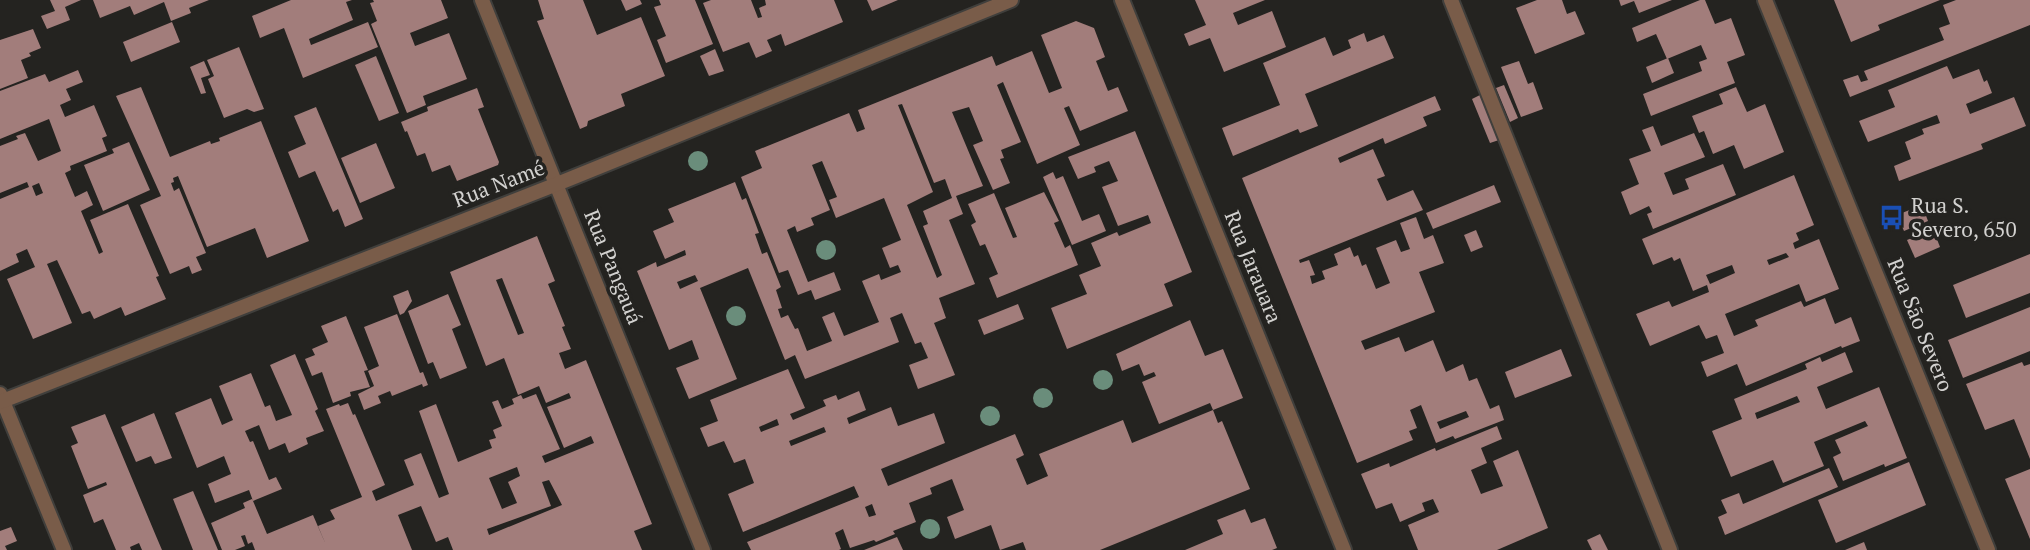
<svg xmlns="http://www.w3.org/2000/svg" width="2030" height="550" font-family="'PT Serif',serif">
  <style>
    .building { fill: #a27d7b; fill-rule: evenodd }
    .lines { fill: none; stroke-linecap: round; stroke-linejoin: round }
    .service-casing { stroke: #403f3c; stroke-width: 18 }
    .minor-casing { stroke: #403f3c; stroke-width: 18 }
    .service { stroke: #795c49; stroke-width: 14 }
    .minor { stroke: #795c49; stroke-width: 14 }
    .tree { fill: #6a8d7b }
    .labels { text-anchor: middle; stroke-width: 7; stroke-linejoin: round; paint-order: stroke }
    .street-label { font-size: 21px; fill: #d2d1cf; stroke: #242320 }
    .poi-label { font-size: 21px; fill: #d2d1cf; stroke: #242320; text-anchor: start }
  </style>
  <rect width="100%" height="100%" fill="#242320"/>
  <g class="building">
    <polygon points="50,0 81,0 65,7 70,20 47,29 41,16 55,11"/>
    <polygon points="93,0 209,0 189,8 191,13 171,21 164,2 134,15 130,6 100,18"/>
    <polygon points="291,0 352,0 346,2 353,20 309,39 311,45 368,22 378,47 303,78 284,28 260,38 252,16"/>
    <polygon points="373,0 441,0 448,18 410,33 415,46 449,33 467,79 423,96 426,105 407,113 371,24 377,21 370,3 374,2"/>
    <polygon points="538,0 583,0 597,35 641,17 665,76 621,94 625,106 588,121 587,126 580,129 537,21 544,19"/>
    <polygon points="621,0 640,0 642,4 626,11"/>
    <polygon points="659,0 695,0 713,44 666,63 657,40 666,36 654,7 661,5"/>
    <polygon points="711,0 751,0 758,18 762,17 759,8 766,5 765,0 834,0 843,22 785,46 781,34 767,40 772,51 756,58 749,42 723,52 703,3"/>
    <polygon points="867,0 898,0 872,11"/>
    <polygon points="1195,0 1265,0 1233,13 1238,25 1272,11 1286,47 1224,72 1210,38 1189,46 1184,34 1206,25"/>
    <polygon points="1537,0 1562,0 1567,14 1575,11 1585,34 1535,54 1516,8"/>
    <polygon points="1619,0 1672,0 1639,13 1634,1 1621,6"/>
    <polygon points="1700,0 1705,0 1715,24 1731,18 1745,55 1727,62 1735,83 1651,116 1643,94 1702,71 1699,62 1707,59 1701,45 1667,59 1656,34 1637,42 1632,28"/>
    <polygon points="1834,0 1940,0 1878,25 1880,30 1851,42"/>
    <polygon points="1956,0 2030,0 2030,25 1850,97 1843,80 1858,75 1861,82 1868,80 1864,71 1944,40 1939,28 1950,24 1943,5"/>
    <path d="M1076 21 1094 28 1105 57 1096 61 1108 91 1118 87 1128 111 1080 131 1069 106 1064 108 1080 145 1037 164 1003 82 997 85 1021 142 1001 150 1004 158 1000 159 1010 183 993 190 973 145 983 141 969 107 952 112 983 186 956 196 963 214 949 220 975 284 939 298 946 318 934 323 955 375 918 389 909 365 928 358 921 342 915 344 902 313 890 318 899 342 805 379 795 355 785 360 748 268 700 288 737 379 689 399 676 368 699 359 692 340 669 350 637 271 656 262 657 267 686 255 685 250 665 259 653 231 674 222 668 209 735 182 742 200 746 198 759 233 755 234 762 254 767 252 781 287 776 290 782 308 778 309 781 318 788 315 795 329 798 328 807 351 832 341 822 317 834 312 844 336 879 322 862 281 879 274 881 280 901 272 898 265 890 268 882 248 901 240 884 198 836 218 829 200 837 197 822 161 812 165 830 210 811 218 814 225 797 232 795 226 787 230 808 282 834 272 841 290 815 300 811 290 798 295 788 270 779 273 741 177 762 168 755 151 849 113 857 132 865 129 858 110 992 56 996 66 1032 51 1049 93 1062 88 1041 35ZM902 104 934 183 945 179 952 198 923 211 928 224 923 226 942 275 937 278 907 205 933 192 898 105ZM695 275 698 281 680 289 677 282Z"/>
    <polygon points="172,22 180,42 131,62 123,42"/>
    <polygon points="33,29 41,48 29,53 31,56 21,60 28,78 0,89 0,40"/>
    <polygon points="1364,33 1367,42 1384,35 1394,58 1305,94 1318,126 1300,133 1298,129 1233,156 1222,128 1280,105 1263,63 1325,37 1333,56 1351,48 1348,40"/>
    <polygon points="239,47 264,109 254,112 247,109 224,118 208,79 214,76 207,60"/>
    <polygon points="715,49 724,71 709,76 700,56"/>
    <polygon points="376,56 399,113 379,121 355,65"/>
    <polygon points="1668,58 1674,73 1652,83 1646,67"/>
    <polygon points="204,61 210,75 201,78 206,93 201,94 190,67"/>
    <polygon points="1519,61 1528,84 1533,82 1543,109 1521,117 1501,67"/>
    <polygon points="1947,66 1953,79 1979,69 1984,82 1987,80 1992,93 1966,104 1970,114 2014,97 2026,126 1981,144 1983,149 1899,181 1894,166 1911,159 1905,142 1924,134 1922,129 1940,123 1937,115 1868,142 1859,121 1895,107 1888,90"/>
    <path d="M78 70 83 82 66 89 71 100 60 105 65 117 94 105 107 136 102 138 107 151 70 166 71 170 65 173 75 197 87 191 93 205 81 211 99 254 103 252 90 220 128 204 159 276 156 277 166 299 125 316 121 307 94 319 90 311 82 314 57 260 47 264 72 323 33 339 7 279 35 267 27 249 16 254 19 262 0 271V199L29 187 27 182 0 193V146L18 139 16 136 25 133 38 161 61 151 49 119 0 139V91L45 74 49 82ZM39 183 43 193 36 196 32 186Z"/>
    <polygon points="1504,85 1518,118 1510,122 1496,88"/>
    <polygon points="141,87 170,157 210,141 211,144 220,141 219,138 261,121 309,241 267,258 255,228 207,247 178,176 173,178 174,182 171,183 174,191 179,188 206,253 196,257 202,270 192,274 189,266 170,274 140,205 161,196 116,96"/>
    <polygon points="1736,87 1747,112 1765,104 1784,152 1744,169 1734,145 1713,154 1704,131 1699,133 1692,116 1723,104 1719,94"/>
    <polygon points="477,88 484,107 478,109 499,162 498,165 457,181 450,165 432,172 425,153 417,156 407,131 405,132 401,122 428,111 427,107"/>
    <polygon points="1480,95 1485,107 1489,105 1502,139 1490,143 1472,99"/>
    <path d="M1435 96 1441 110 1423 117 1427 126 1385 144 1383 138 1338 158 1340 163 1373 149 1385 176 1377 179 1387 201 1413 190 1423 210 1299 260 1300 263 1309 260 1315 275 1310 276 1312 284 1325 279 1322 271 1338 265 1334 254 1350 247 1354 257 1358 255 1362 266 1366 264 1376 289 1390 283 1376 248 1396 240 1401 252 1410 249 1400 223 1416 217 1424 239 1433 235 1444 263 1419 272 1435 312 1361 341 1365 350 1399 337 1405 352 1433 340 1446 372 1463 364 1469 381 1477 378 1490 409 1499 405 1504 420 1455 439 1453 436 1436 443 1421 405 1410 410 1417 428 1409 431 1413 440 1357 463 1242 178ZM1466 411 1469 417 1440 429 1437 422Z"/>
    <polygon points="316,107 363,219 345,227 338,209 333,212 315,171 299,178 288,152 306,144 294,116"/>
    <polygon points="1653,126 1661,146 1694,133 1705,157 1664,173 1673,195 1689,189 1685,179 1723,164 1736,195 1653,229 1647,214 1652,212 1649,206 1630,215 1621,192 1639,184 1629,159 1651,151 1642,130"/>
    <polygon points="1135,131 1192,272 1164,284 1173,306 1067,349 1051,308 1087,294 1079,275 1101,266 1091,243 1117,232 1119,236 1151,223 1148,215 1118,226 1102,187 1118,181 1109,161 1094,167 1096,172 1078,179 1068,157"/>
    <polygon points="129,142 150,190 103,211 84,165 114,153 112,149"/>
    <polygon points="376,143 395,188 360,203 341,158"/>
    <polygon points="1053,172 1056,179 1063,176 1082,221 1099,214 1106,231 1072,245 1043,177"/>
    <path d="M1794 175 1814 225 1796 233 1799 240 1793 243 1795 249 1819 239 1839 289 1806 302 1799 284 1725 314 1734 336 1758 326 1755 320 1801 301 1804 307 1825 298 1835 324 1851 317 1860 341 1842 348 1841 346 1746 386 1737 364 1707 377 1701 362 1724 353 1717 335 1706 339 1699 325 1650 346 1636 314 1669 301 1672 307 1709 292 1707 285 1693 291 1680 258 1674 261 1672 257 1653 265 1642 239ZM1786 253 1789 257 1769 265 1767 260ZM1732 265 1735 273 1710 284 1706 275Z"/>
    <polygon points="1494,185 1501,202 1433,229 1426,213"/>
    <polygon points="1044,192 1059,221 1054,223 1065,248 1070,245 1078,265 997,298 989,278 998,274 985,244 980,246 971,225 976,222 968,204 994,193 1013,238 1017,237 1005,208"/>
    <polygon points="1922,205 1928,221 1904,231 1897,215"/>
    <polygon points="1933,229 1940,247 1915,258 1907,240"/>
    <polygon points="1476,230 1483,247 1471,252 1464,235"/>
    <path d="M537 236 555 281 548 284 565 326 562 327 571 349 559 353 565 369 586 360 652 524 634 531 642 550H453L448 537 436 542 421 506 398 515 412 550H255L252 542 248 544 245 535 241 536 245 546 235 550H222L211 523 245 508 243 503 252 499 253 501 249 490 215 503 208 484 231 474 224 456 197 468 175 413 211 398 222 425 233 420 219 386 251 373 265 407 270 405 276 421 292 415 270 365 295 354 318 409 315 411 324 431 306 438 308 444 289 453 285 443 269 450 259 425 245 431 250 442 253 441 269 480 276 477 282 489 253 501 267 534 313 515 326 545 318 526 335 519 330 510 362 497 326 409 339 404 340 406 348 403 353 415 355 414 385 485 372 491 376 501 414 485 404 460 421 453 439 498 449 494 419 411 436 404 458 462 492 448 489 440 496 438 493 430 502 426 492 402 498 400 502 409 514 404 512 399 521 395 523 399 536 394 560 449 542 456 545 463 594 443 591 436 564 448 547 407 571 398 569 393 546 403 539 386 518 395 504 358 486 366 450 272ZM502 278 524 333 518 335 496 280ZM517 467 520 476 508 482 517 503 502 509 489 478ZM549 480 562 505 489 535 487 529 551 506 542 482Z"/>
    <polygon points="2030,254 2030,293 1966,318 1953,285"/>
    <polygon points="408,290 412,301 404,313 400,315 393,296"/>
    <polygon points="448,294 461,325 452,329 467,368 440,379 433,362 428,364 408,311"/>
    <polygon points="1018,304 1024,319 984,335 978,320"/>
    <polygon points="2030,307 2030,351 1963,378 1948,340"/>
    <polygon points="397,314 420,373 423,372 428,385 423,387 422,384 392,396 390,391 378,396 381,403 364,410 358,394 374,386 368,371 379,366 364,327"/>
    <polygon points="346,316 368,370 364,371 370,387 350,392 351,396 333,403 322,372 312,376 305,359 315,355 312,349 328,342 321,326"/>
    <path d="M1190 320 1205 356 1223 349 1243 398 1213 410 1218 423 1222 421 1250 489 1100 550H1026L1023 542 1000 550 991 525 955 539 947 517 964 510 952 479 930 488 932 494 909 503 916 522 893 531 895 534 876 542 874 540 850 548 843 529 835 533 841 549 839 550H751L747 542 859 497 854 486 743 532 728 494 754 483 745 459 734 463 724 441 708 447 700 428 718 421 710 400 788 369 805 408 790 414 793 420 826 406 823 400 836 395 838 400 859 391 866 410 847 418 849 424 891 407 898 426 934 413 945 443 881 469 888 486 1015 434 1024 455 1016 459 1027 485 1048 476 1039 454 1123 420 1132 443 1213 410 1210 403 1159 424 1142 382 1156 376 1154 372 1144 376 1139 364 1122 371 1116 354ZM777 419 779 425 761 432 759 427ZM824 427 826 432 791 446 789 441ZM872 504 876 515 869 517 865 507Z"/>
    <polygon points="1561,349 1572,376 1515,398 1505,372"/>
    <path d="M1845 352 1853 372 1817 387 1826 409 1879 387 1907 458 1885 467 1884 464 1843 481 1833 457 1841 453 1835 440 1868 426 1865 421 1814 442 1824 466 1783 483 1773 460 1731 477 1712 431 1742 419 1734 399 1807 369 1805 364 1820 357 1822 362ZM1797 396 1800 402 1757 419 1755 413Z"/>
    <polygon points="2022,362 2024,366 2030,364 2030,459 2014,419 1985,430 1966,384"/>
    <polygon points="154,413 172,458 155,464 151,456 136,462 121,427"/>
    <polygon points="105,414 156,536 162,550 142,550 139,543 130,547 131,550 116,550 103,519 94,523 83,495 107,485 106,482 88,489 71,446 78,443 71,427"/>
    <polygon points="1497,426 1502,439 1481,448 1487,463 1471,470 1481,494 1503,486 1493,461 1518,450 1548,528 1497,550 1418,550 1408,525 1439,512 1433,499 1422,503 1425,511 1400,522 1392,503 1376,509 1361,474 1389,463 1390,467 1435,448 1436,451"/>
    <polygon points="1909,462 1926,505 1836,543 1818,500"/>
    <polygon points="1829,468 1838,487 1725,535 1718,517 1727,513 1721,500 1739,493 1743,504"/>
    <polygon points="2030,469 2030,539 2005,479"/>
    <polygon points="193,491 218,550 193,550 173,499"/>
    <polygon points="1245,509 1251,523 1265,518 1277,548 1272,550 1185,550 1223,534 1217,520"/>
    <polygon points="11,527 17,541 5,546 7,550 0,550 0,531"/>
    <polygon points="1600,534 1608,550 1592,550 1587,540"/>
    <polygon points="897,537 903,550 864,550"/>
    <polygon points="1864,542 1867,550 1845,550"/>
  </g>
  <g class="lines">
    <defs>
      <polyline id="service" points="1451,0 1670,550"/>
      <g id="minor">
        <polyline points="482,0 703,550"/>
        <polyline points="1122,0 1344,550"/>
        <polyline points="1765,0 1988,550"/>
        <polyline points="0,394 64,550"/>
        <polyline points="0,402 557,184 1011,0"/>
      </g>
    </defs>
    <use href="#service" class="service-casing"/>
    <use href="#minor" class="minor-casing"/>
    <use href="#service" class="service"/>
    <use href="#minor" class="minor"/>
  </g>
  <g class="tree">
    <circle cx="698" cy="161" r="10"/>
    <circle cx="826" cy="250" r="10"/>
    <circle cx="736" cy="316" r="10"/>
    <circle cx="1103" cy="380" r="10"/>
    <circle cx="1043" cy="398" r="10"/>
    <circle cx="990" cy="416" r="10"/>
    <circle cx="930" cy="529" r="10"/>
  </g>
  <defs>
    <symbol id="bus-bare" viewBox="-9 -9 18 18"><path d="M-5-6H5V4H4V6H2V4H-2V6H-4V4H-5ZM-3.5-4V0h7V-4ZM-3.5 1.2v1.5H-2V1.2ZM2 1.2v1.5H3.5V1.2Z" fill="#1a4fb4" stroke="#242320" stroke-width="2.5" paint-order="stroke"/></symbol>
  </defs>
  <g fill-rule="evenodd">
    <use href="#bus-bare" x="1874" y="200" width="35" height="35"/>
  </g>
  <g class="labels">
    <g class="street-label">
      <text transform="translate(499 184) rotate(-21)" y="7">Rua Namé</text>
      <text transform="translate(613 267) rotate(68)" y="7">Rua Pangauá</text>
      <text transform="translate(1253 267) rotate(68)" y="7">Rua Jarauara</text>
      <text transform="translate(1920 325) rotate(68)" y="7">Rua São Severo</text>
    </g>
    <g class="poi-label">
      <text x="1911" y="213">Rua S.<tspan x="1911" dy="24">Severo, 650</tspan></text>
    </g>
  </g>
</svg>
